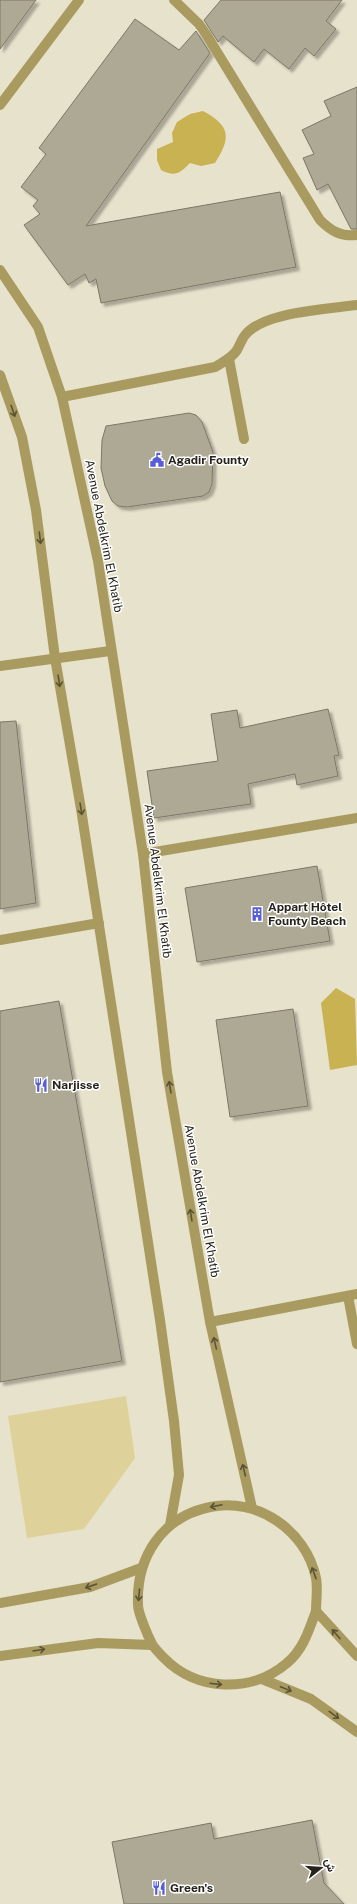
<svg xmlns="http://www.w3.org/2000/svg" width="357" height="1904" font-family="'Public Sans',Vazirmatn,sans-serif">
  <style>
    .green { fill: #ded19a }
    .water { fill: #c8b252 }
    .building { fill: #aea995; stroke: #7c7764; filter: url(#shadow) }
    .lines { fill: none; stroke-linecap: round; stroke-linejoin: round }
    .service { stroke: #a99b5f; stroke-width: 10 }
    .minor { stroke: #a99b5f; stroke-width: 10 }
    .tertiary { stroke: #a99b5f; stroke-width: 10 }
    .oneway { stroke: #5a5336 }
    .labels { text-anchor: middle; stroke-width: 3; stroke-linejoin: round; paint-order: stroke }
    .poi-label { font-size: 12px; font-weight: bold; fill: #25231b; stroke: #fff; text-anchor: start }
    .street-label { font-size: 12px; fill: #25231b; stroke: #fff }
  </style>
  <defs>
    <filter id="shadow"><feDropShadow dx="3.5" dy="3.5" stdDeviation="1" flood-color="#0004"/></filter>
  </defs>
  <rect width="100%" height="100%" fill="#e7e2cc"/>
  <polygon class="green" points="126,1396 135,1458 84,1529 27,1538 8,1416"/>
  <g class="water">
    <path d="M203 111C231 126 231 138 215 163L201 166 190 163C179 174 175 177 161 170L157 160V149L173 142 172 133 177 122 190 114Z"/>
    <polygon points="336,988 355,999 357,1065 330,1070 321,1003"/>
  </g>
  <g class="building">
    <polygon points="0,0 36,0 0,49"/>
    <polygon points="221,0 342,0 326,21 336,29 314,56 305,48 289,69 264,49 254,62 223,36 218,42 204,20"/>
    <polygon points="135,19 179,50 196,31 210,53 86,226 280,192 296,267 101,303 96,279 89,283 85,274 68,285 24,225 40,214 33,206 38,200 21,187 46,154 39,148"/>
    <polygon points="357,87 357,229 351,229 328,184 317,190 303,158 314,154 302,130 331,116 324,101"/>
    <polygon points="189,413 196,415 202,422 213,452 212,484 209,492 203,496 127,507 118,506 112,501 105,486 101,468 102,440 106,426"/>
    <polygon points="328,709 339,755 334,756 338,776 297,785 295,774 248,784 251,804 154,818 147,771 218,761 211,714 237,710 240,728"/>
    <polygon points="16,721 36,903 0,909 0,722"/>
    <polygon points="317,866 330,941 197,962 185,888"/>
    <polygon points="59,1001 122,1361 0,1382 0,1011"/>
    <polygon points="293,1009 308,1106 230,1117 216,1020"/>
    <polygon points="312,1820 324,1883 344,1904 124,1904 112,1842 211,1823 214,1839"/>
  </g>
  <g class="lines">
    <g class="service">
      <polyline points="229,359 244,439"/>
      <polyline points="143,854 357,818"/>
      <polyline points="348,1296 357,1344"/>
    </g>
    <g class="minor">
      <path d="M174 0 199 24 206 34 320 220C331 231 341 237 357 235"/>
      <polyline points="0,105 79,0"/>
      <path d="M62 397 215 367C223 362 232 358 237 350 240 345 242 338 246 334 265 312 328 309 357 305"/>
      <polyline points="0,666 110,651"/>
      <polyline points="0,940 99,923"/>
      <polyline points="210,1322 357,1294"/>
      <polyline points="0,1603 90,1587 141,1568"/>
      <polyline points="0,1656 98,1643 152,1645"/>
    </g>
    <g class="tertiary">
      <polyline points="0,270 38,327 62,397 98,561 143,854 167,1072 210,1322 252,1508"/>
      <polyline points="0,375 22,437 36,510 55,658 81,809 160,1320 174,1421 179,1475 170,1525"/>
      <path d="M316 1611C309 1630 303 1650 287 1663 251 1694 196 1691 164 1658 160 1654 155 1649 152 1644 148 1636 138 1613 138 1605 136 1557 162 1517 210 1507 257 1497 306 1530 316 1578 318 1588 316 1601 316 1611L357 1656"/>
      <polyline points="262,1679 311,1699 357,1732"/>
    </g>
  </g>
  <defs><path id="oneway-shaft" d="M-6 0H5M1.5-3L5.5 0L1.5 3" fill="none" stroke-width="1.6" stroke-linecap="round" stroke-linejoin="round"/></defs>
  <g class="oneway">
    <use href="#oneway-shaft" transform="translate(13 411) rotate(71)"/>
    <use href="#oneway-shaft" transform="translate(40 538) rotate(83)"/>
    <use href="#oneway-shaft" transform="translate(59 681) rotate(81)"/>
    <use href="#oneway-shaft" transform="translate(81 809) rotate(81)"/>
    <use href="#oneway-shaft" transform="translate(170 1087) rotate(-99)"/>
    <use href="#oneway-shaft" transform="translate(191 1215) rotate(-99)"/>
    <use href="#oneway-shaft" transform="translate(215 1343) rotate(-103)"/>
    <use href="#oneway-shaft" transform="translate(244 1470) rotate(-103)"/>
    <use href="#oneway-shaft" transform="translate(216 1506) rotate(168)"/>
    <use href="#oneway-shaft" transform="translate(314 1573) rotate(-110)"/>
    <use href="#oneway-shaft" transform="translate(91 1586) rotate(161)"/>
    <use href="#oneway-shaft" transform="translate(139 1595) rotate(95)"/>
    <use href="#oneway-shaft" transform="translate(336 1634) rotate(-131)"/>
    <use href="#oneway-shaft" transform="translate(39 1650) rotate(-9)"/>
    <use href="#oneway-shaft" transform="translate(216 1684) rotate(7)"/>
    <use href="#oneway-shaft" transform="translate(286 1689) rotate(22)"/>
    <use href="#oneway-shaft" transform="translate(334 1715) rotate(36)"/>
  </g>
  <defs>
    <symbol id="civic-bare" viewBox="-9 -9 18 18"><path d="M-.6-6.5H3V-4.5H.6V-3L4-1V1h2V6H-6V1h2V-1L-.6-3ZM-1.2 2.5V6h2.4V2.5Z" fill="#575dd4" stroke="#fff" stroke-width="2.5" paint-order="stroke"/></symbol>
    <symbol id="building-bare" viewBox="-9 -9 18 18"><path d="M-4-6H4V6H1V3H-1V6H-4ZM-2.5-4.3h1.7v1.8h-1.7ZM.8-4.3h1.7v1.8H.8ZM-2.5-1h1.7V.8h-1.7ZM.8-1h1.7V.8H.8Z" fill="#575dd4" stroke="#fff" stroke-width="2.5" paint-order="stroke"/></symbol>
    <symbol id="restaurant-bare" viewBox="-9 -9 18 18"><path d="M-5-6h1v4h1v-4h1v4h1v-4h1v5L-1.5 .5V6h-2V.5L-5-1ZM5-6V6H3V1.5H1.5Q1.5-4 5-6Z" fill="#575dd4" stroke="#fff" stroke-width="2.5" paint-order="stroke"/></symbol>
  </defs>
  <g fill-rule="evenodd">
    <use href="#civic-bare" x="147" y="450" width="20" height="20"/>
    <use href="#building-bare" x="247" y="904" width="20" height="20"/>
    <use href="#restaurant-bare" x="31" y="1075" width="20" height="20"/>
    <use href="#restaurant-bare" x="149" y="1878" width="20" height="20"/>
  </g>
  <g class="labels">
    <g class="poi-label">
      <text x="168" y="464">Agadir Founty</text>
      <text x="268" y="911">Appart Hôtel<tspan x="268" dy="14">Founty Beach</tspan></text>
      <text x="52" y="1089">Narjisse</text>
      <text x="170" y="1892">Green's</text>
    </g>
    <g class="street-label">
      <text transform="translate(104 536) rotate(79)" y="4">Avenue Abdelkrim El Khatib</text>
      <text transform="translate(158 881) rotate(83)" y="4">Avenue Abdelkrim El Khatib</text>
      <text transform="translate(202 1201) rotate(80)" y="4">Avenue Abdelkrim El Khatib</text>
    </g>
  </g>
  <g transform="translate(321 1868) rotate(73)" stroke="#ffffff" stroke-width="3" paint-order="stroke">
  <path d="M0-3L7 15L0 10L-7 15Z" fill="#25231b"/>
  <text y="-6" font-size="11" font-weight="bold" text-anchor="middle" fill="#25231b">ش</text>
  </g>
</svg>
